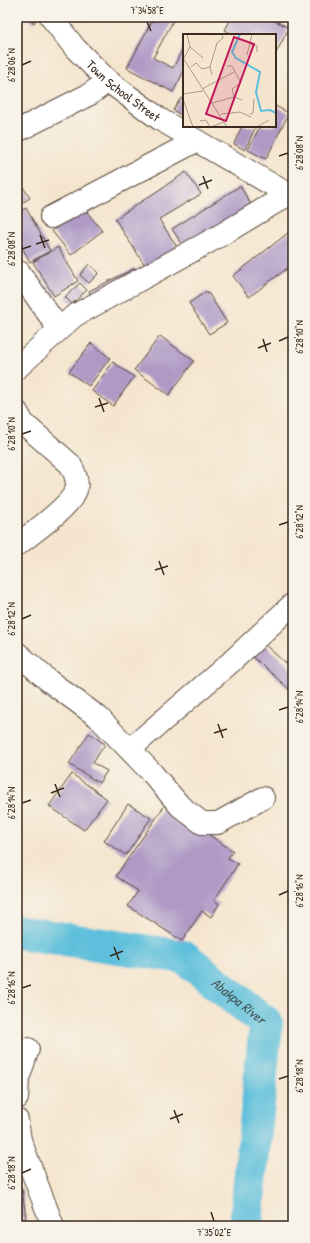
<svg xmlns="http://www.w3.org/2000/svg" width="310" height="1243" font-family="'Patrick Hand',sans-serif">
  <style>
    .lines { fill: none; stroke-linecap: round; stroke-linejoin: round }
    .river { stroke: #5dbfdb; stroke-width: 34 }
    .building { fill: #af9ac6 }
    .minor-casing { stroke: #574638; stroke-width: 24 }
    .minor { stroke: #fff; stroke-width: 22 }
    .ticks { fill: none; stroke: #3b2a1e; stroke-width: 1.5 }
    .labels { text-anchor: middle; stroke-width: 3.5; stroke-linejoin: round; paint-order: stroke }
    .street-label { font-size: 13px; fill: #3b2a1e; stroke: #f7f3e8 }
    .water-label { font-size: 14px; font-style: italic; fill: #455757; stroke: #f7f3e8 }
    .inset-river { fill: none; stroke: #5dbfdb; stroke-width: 2 }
    .inset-road { fill: none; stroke: #ab9a88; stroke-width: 1 }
    .view { fill: #c2185b; fill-opacity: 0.15; stroke: #c2185b; stroke-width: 2 }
    .inset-edge { fill: none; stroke: #3b2a1e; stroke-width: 2 }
    .neatline { fill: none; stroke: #3b2a1e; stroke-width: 1.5 }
    .ticks-label { font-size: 10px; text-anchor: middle; fill: #3b2a1e }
  </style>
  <rect width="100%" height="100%" fill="#f7f3e8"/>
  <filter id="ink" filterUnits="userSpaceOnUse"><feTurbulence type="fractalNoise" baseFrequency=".025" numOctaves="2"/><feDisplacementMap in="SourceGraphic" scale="8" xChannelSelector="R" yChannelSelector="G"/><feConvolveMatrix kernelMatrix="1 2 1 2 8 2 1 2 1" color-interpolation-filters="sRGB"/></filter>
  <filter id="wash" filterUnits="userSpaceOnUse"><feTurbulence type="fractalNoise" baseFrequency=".012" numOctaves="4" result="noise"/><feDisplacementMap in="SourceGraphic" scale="16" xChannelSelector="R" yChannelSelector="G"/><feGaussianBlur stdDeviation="0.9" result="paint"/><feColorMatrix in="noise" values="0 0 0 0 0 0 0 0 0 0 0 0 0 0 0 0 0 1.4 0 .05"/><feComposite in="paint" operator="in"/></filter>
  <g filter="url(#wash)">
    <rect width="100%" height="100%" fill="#f5e5ce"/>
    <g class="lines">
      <path class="river" id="s1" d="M17 932 184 957 266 1023 247 1213 248 1226"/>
    </g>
    <g id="blocks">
      <g class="building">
        <polygon points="27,17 38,17 34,23"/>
        <polygon points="154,17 170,17 174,19 153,58 173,68 184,46 184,71 173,92 127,68"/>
        <polygon points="232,17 268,17 289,28 275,55 275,35 235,35 225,30"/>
        <polygon points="181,98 184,100 184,117 173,110"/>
        <polygon points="275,106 289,113 266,159 248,150 260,126 275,126"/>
        <polygon points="242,126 256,126 245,150 234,144"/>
        <polygon points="186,172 201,194 159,219 179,250 148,270 115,219"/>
        <polygon points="19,181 30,198 17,206 17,182"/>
        <polygon points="240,186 253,208 186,250 172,229"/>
        <polygon points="83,207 102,231 71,255 52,231"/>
        <polygon points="26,208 50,251 30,262 17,238 17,213"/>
        <polygon points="288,233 293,239 293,264 249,297 233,276"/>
        <polygon points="58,247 78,281 54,296 33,262"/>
        <polygon points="17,249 24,267 17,269"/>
        <polygon points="89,264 99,273 89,283 80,275"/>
        <polygon points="135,268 139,276 93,299 89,291"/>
        <polygon points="80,283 87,290 72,304 65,297"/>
        <polygon points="207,291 227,323 209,334 189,303"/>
        <polygon points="160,336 194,361 169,395 134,370"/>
        <polygon points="91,343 110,358 89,386 69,372"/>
        <polygon points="113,362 134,377 113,406 92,391"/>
        <polygon points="263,643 293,670 293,686 290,690 252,656"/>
        <polygon points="89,733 105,744 93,763 107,771 99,783 69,764"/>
        <polygon points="72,774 107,799 84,830 49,806"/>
        <polygon points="128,804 151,818 126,855 104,841"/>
        <polygon points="165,805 233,851 228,858 238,864 214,900 219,904 211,917 202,911 182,941 128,906 138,891 116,876"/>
        <polygon points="22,1189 26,1218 17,1219 17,1190"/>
      </g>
    </g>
  </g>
  <g filter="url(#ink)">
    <use href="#blocks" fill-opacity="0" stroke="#574638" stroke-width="1"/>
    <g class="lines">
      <defs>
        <g id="minor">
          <path id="s2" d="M51 17 75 48 108 81 161 120 293 197"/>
          <polyline points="17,131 90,94 108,81"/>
          <polyline points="51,217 196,141"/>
          <polyline points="19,272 59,329"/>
          <polyline points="17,368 74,316 221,235 289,194"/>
          <path d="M17 412 23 423 70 464C74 471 79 481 76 490 70 507 32 533 17 545"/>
          <polyline points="17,653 49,681 98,717 152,773 180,806 202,823 218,823 263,798"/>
          <polyline points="130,749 231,662 293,604"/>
          <polyline points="17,1098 18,1079 28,1049"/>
          <polyline points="17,1120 20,1140 53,1226"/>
        </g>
      </defs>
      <use href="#minor" class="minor-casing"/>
      <use href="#minor" class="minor"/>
    </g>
  </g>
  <path class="ticks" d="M147 22 151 31M22 65 31 61M279 156 288 153M203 176 208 189M199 185 212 180M40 235 45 248M36 244 49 240M22 249 31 246M263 339 267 352M279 341 288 337M258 348 271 343M99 398 104 412M95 407 108 403M22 434 31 431M279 525 288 522M159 561 164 575M155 570 168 566M22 619 31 615M279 710 288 707M218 724 223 738M214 733 227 729M55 784 60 797M51 793 64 788M22 803 31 800M279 895 288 891M114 947 119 960M110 956 123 951M22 988 31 985M279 1079 288 1076M174 1110 179 1123M170 1119 183 1114M22 1173 31 1169M211 1212 214 1221"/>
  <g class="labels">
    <g class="street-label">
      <text dy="5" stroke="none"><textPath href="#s2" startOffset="104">Town School Street</textPath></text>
    </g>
    <g class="water-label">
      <text dy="5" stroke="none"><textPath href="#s1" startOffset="239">Abakpa River</textPath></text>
    </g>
  </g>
  <g transform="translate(183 34)">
    <rect width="93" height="93" fill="#f5e5ce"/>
    <path class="inset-river" d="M57 0 49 18 53 24 77 38 73 58 78 77 87 76 93 79"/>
    <path class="inset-road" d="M67 10 74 12V18M7 13 20 24M64 21 69 0M0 24 44 93M1 24 7 13 4 0M44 32H49L58 49 49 55 51 63M8 33 13 29 19 35 27 33M29 41 27 33 34 9 40 4 39 0M19 55 51 38M0 60 20 57M0 65 10 93M29 69 51 63 59 66M38 80 57 78 68 83M67 80 70 79 71 65M17 87 23 86 27 93M28 93 41 88M74 93 86 86"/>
    <path class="view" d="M51 3 71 10 43 87 23 80Z"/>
    <rect width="93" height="93" class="inset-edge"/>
  </g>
  <rect width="310" height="1243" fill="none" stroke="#f7f3e8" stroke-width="44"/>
  <rect x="22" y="22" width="266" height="1199" class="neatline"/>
  <g class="ticks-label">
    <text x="147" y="14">7°34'58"E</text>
    <text transform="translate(11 65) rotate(-90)" y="4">6°28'06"N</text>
    <text transform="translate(299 153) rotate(-90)" y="4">6°28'08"N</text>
    <text transform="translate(11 249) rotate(-90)" y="4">6°28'08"N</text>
    <text transform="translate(299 337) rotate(-90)" y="4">6°28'10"N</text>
    <text transform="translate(11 434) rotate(-90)" y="4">6°28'10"N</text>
    <text transform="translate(299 522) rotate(-90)" y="4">6°28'12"N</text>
    <text transform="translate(11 619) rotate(-90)" y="4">6°28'12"N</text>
    <text transform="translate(299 707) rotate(-90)" y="4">6°28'14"N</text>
    <text transform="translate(11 803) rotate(-90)" y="4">6°28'14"N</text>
    <text transform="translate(299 891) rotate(-90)" y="4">6°28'16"N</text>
    <text transform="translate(11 988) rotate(-90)" y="4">6°28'16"N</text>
    <text transform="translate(299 1076) rotate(-90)" y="4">6°28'18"N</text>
    <text transform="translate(11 1173) rotate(-90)" y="4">6°28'18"N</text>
    <text x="214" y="1236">7°35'02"E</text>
  </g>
</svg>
